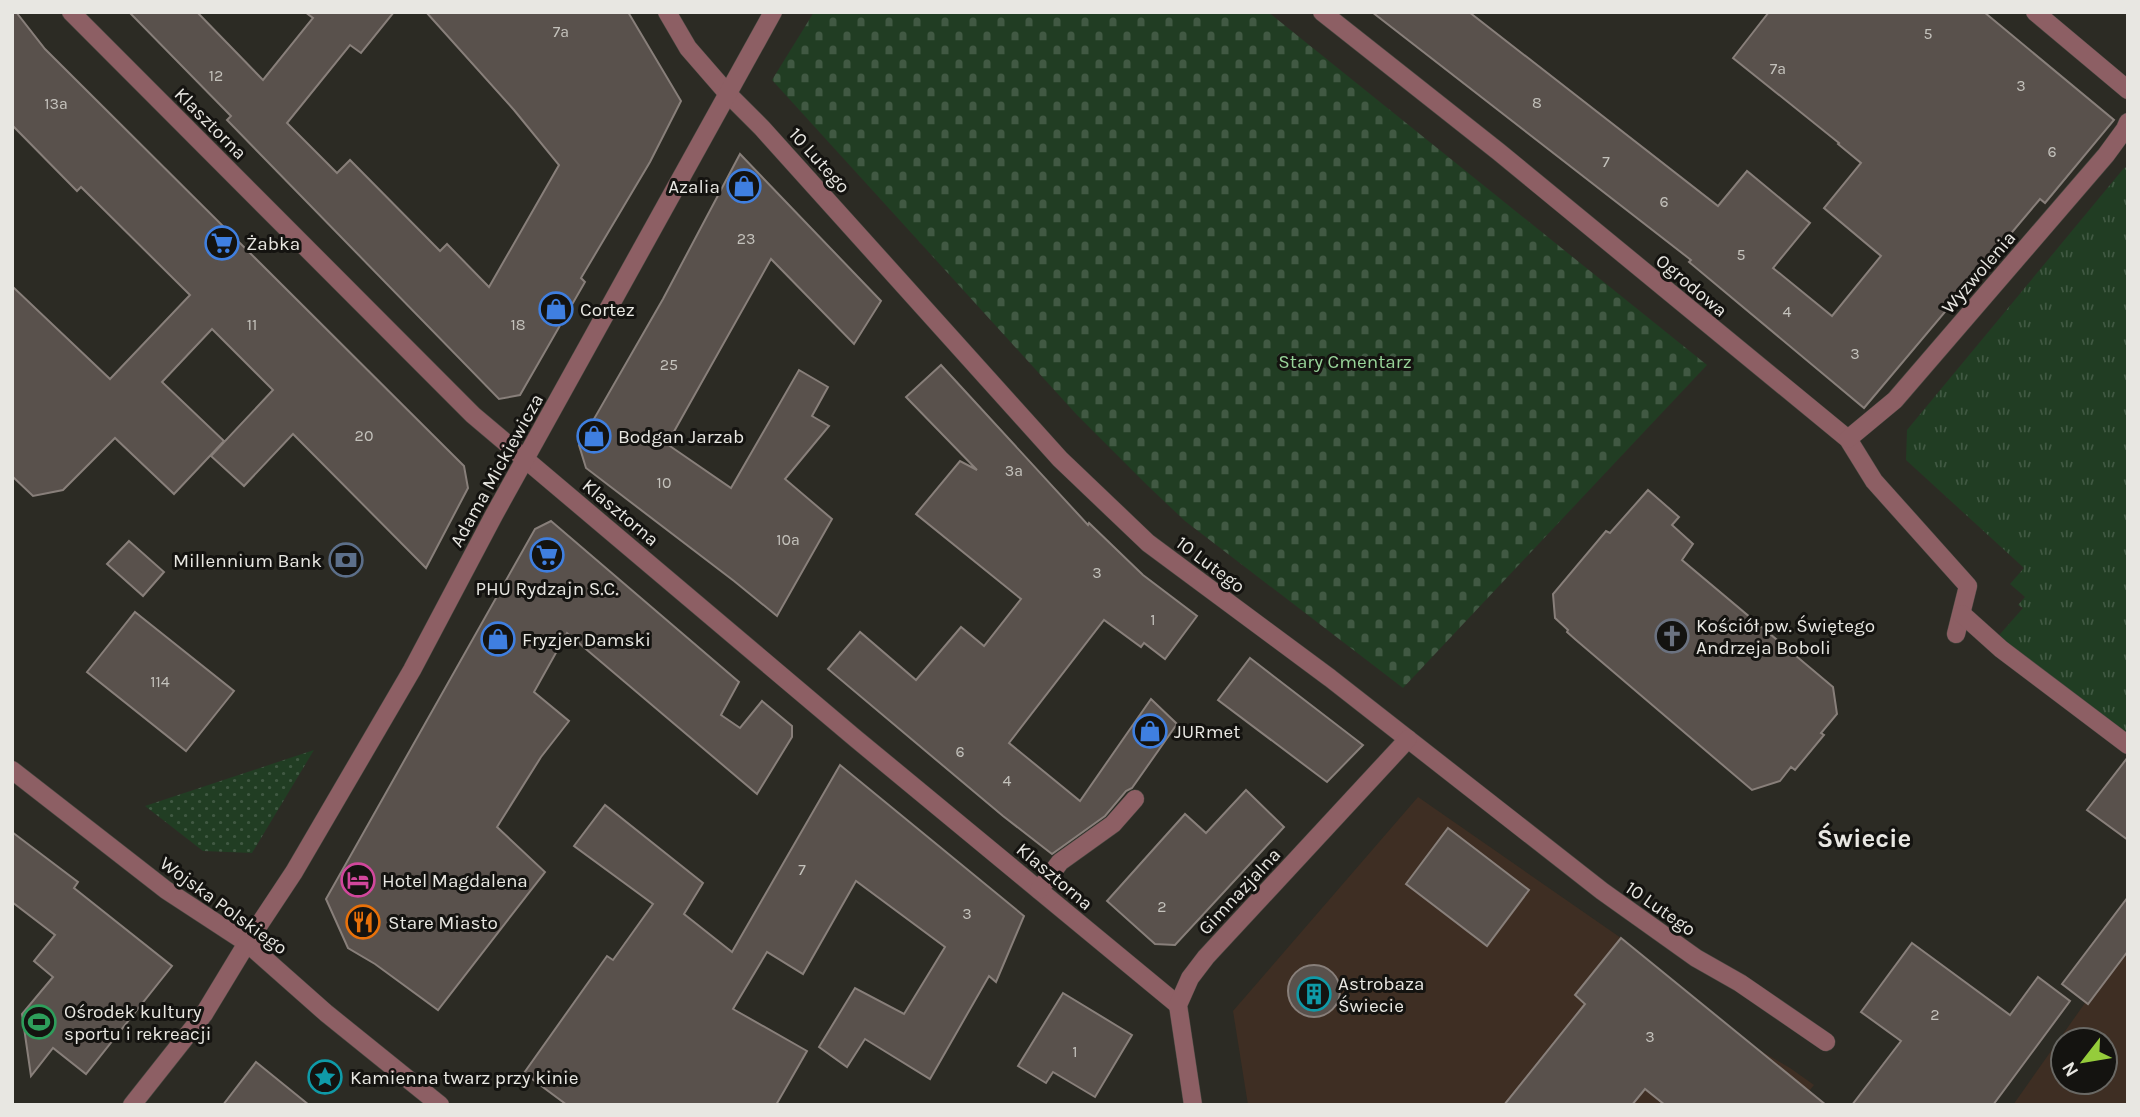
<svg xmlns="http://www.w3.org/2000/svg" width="2140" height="1117" font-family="Karla,sans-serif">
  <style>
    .education { fill: #3e2e23; fill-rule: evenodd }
    .grass { fill: url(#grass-dots) }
    .cemetery { fill: url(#cemetery-stones) }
    .park { fill: url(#park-tufts) }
    .building { fill: #59514c; stroke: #887f7a; stroke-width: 2 }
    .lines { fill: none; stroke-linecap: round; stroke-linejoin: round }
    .minor-casing { stroke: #4a4942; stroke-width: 19 }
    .minor { stroke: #8d5f64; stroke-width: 18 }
    .labels { text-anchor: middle; stroke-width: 6; stroke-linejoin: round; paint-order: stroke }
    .number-label { font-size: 16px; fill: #c4c2bc }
    .street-label { font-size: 19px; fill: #e8e7e2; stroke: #141310 }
    .poi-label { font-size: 19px; fill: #e8e7e2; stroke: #141310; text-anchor: start }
    .park-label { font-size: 19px; fill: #98d499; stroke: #141310 }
    .district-label { font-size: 26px; font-weight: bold; fill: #e8e7e2; stroke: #141310 }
  </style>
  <defs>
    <pattern id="grass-dots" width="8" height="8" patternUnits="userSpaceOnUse" patternTransform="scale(1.75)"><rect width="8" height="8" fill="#213d23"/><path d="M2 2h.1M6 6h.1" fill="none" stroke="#415943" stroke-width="1.8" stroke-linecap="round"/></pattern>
    <pattern id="cemetery-stones" width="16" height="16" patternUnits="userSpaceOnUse" patternTransform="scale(1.75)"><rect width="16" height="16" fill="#213d23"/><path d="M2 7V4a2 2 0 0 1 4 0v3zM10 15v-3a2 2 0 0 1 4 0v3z" fill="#415943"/></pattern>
    <pattern id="park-tufts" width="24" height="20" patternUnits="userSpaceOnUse" patternTransform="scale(1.75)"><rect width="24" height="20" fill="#213d23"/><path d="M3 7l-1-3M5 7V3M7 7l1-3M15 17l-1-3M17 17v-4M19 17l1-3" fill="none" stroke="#415943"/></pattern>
  </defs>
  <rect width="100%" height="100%" fill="#2c2b24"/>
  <g class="education">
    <polygon points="1418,797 1621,938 1759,1050 1790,1068 1814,1085 1798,1105 1248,1105 1233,1011"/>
    <path d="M2128 942V1105H2013ZM2063 1040H2105V1082H2063Z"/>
  </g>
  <polygon class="grass" points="314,750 252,853 203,851 145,806"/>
  <polygon class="cemetery" points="814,12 1268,12 1707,365 1403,688 1185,521 1148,486 1077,415 772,80"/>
  <polygon class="park" points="2128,167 2128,735 1994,641 2023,608 2018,605 2025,597 2010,584 2024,568 1906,460 1907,430 2124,168"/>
  <g class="building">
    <polygon points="12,12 16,12 45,49 464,466 468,488 426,568 293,434 244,486 211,456 273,390 212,329 162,382 224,441 174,494 115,438 63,490 33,496 12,476 12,286 110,379 190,295 81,187 77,191 12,125"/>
    <polygon points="129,12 197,12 263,80 313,18 305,12 394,12 361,53 350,45 287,123 337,173 350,160 440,251 447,244 489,287 559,165 514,110 426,12 628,12 681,101 650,162 581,278 585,282 520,395 499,399 227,120 231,116"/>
    <polygon points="1372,12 1469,12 1718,206 1747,171 1810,223 1773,268 1832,316 1881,256 1824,208 1861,163 1838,144 1839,143 1733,58 1769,12 1984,12 2114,120 2045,203 2040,199 1864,408 1689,262 1691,260"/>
    <polygon points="740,154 881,301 854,344 771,259 667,444 731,488 799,370 828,387 812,416 829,426 785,479 832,519 777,616 734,581 586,468 579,445 663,299"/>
    <polygon points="941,365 1088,525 1089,523 1143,575 1197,616 1165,659 1144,643 1141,647 1104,620 1009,743 1080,801 1151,699 1177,724 1132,788 1126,791 1105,816 1052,854 1003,816 828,669 860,632 916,680 961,627 984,646 1021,599 916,514 960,461 977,470 906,397"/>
    <polygon points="1648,490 1679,517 1672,525 1693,544 1682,560 1833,687 1837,714 1821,733 1824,735 1795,770 1791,767 1780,781 1752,790 1576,640 1567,632 1568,630 1555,618 1553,594 1606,531 1610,533"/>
    <polygon points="551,521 739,682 721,715 740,728 762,701 792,726 792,737 757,794 567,633 534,692 569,721 541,757 497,827 545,872 438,1010 375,964 348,948 326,899 535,529"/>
    <polygon points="129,541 164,572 143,596 107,564"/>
    <polygon points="135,612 234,691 186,751 87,672"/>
    <polygon points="1250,658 1363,745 1327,782 1218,700"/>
    <polygon points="2128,757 2128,840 2087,810"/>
    <polygon points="840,765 1024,916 996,982 989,976 930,1079 865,1039 847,1067 819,1047 855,988 904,1014 945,947 856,881 803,974 767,952 733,1009 807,1051 776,1105 567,1105 524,1073 607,956 613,960 653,904 574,846 605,805 703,883 684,914 732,952"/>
    <polygon points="1246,790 1284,827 1175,945 1155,944 1107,901 1185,814 1206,833"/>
    <polygon points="1448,828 1529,890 1487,946 1406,884"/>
    <polygon points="12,832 78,882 74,888 172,966 86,1074 53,1048 31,1076 22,1014 53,977 34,961 55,935 12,902"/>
    <polygon points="2128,897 2128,951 2088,1004 2062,984"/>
    <polygon points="1621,938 1826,1105 1665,1105 1645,1089 1632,1105 1504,1105 1585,1004 1575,995"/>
    <polygon points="1912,943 2010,1015 2038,977 2070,1001 1993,1105 1852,1105 1901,1041 1861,1012"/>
    <circle cx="1314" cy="991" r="26"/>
    <polygon points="1063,993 1132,1035 1095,1097 1053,1072 1046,1083 1018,1066"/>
    <polygon points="256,1062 309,1105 223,1105"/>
  </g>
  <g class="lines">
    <defs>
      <g id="minor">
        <polyline points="71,12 473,415 855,738 1178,1005"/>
        <polyline points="667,12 688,48 728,94 762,128 1060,459 1148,543 1330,678 1602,891 1696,958 1740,983 1826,1042"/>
        <polyline points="1322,12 1499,152 1848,439 1874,481 1968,586 1956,634"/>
        <polyline points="2035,12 2128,90"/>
        <polyline points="1848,439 1895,400 2106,155 2125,129 2128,122"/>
        <polyline points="1962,614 2001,649 2128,745"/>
        <polyline points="12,770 166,890 247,943 326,1013 440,1105"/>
        <polyline points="1039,890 1060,862 1113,824 1135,799"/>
        <polyline points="132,1105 204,1014 247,943 294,872 412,670 494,515 773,12"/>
        <polyline points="1193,1105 1178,1005 1190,978 1206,957 1408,739"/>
      </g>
    </defs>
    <use href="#minor" class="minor-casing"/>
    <use href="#minor" class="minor"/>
  </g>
  <defs>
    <symbol id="shop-ring" viewBox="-11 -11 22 22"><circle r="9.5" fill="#141310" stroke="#3f7fe0" stroke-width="1.5"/><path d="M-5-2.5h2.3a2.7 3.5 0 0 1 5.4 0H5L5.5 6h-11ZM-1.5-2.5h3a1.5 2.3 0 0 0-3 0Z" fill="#3f7fe0"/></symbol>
    <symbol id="supermarket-ring" viewBox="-11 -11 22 22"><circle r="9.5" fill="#141310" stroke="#3f7fe0" stroke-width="1.5"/><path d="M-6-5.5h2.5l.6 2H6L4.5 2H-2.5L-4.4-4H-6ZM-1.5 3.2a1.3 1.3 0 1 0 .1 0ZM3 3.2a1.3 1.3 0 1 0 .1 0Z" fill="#3f7fe0"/></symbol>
    <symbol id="bank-ring" viewBox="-11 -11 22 22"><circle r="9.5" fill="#141310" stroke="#5c6f8a" stroke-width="1.5"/><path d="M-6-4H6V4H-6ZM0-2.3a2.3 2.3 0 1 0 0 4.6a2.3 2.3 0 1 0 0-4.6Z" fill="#5c6f8a"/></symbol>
    <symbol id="church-ring" viewBox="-11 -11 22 22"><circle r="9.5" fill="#141310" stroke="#6b7280" stroke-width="1.5"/><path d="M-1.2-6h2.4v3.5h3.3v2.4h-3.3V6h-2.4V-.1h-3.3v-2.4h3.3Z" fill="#6b7280"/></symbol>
    <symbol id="hotel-ring" viewBox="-11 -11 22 22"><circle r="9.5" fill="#141310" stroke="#d1479c" stroke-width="1.5"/><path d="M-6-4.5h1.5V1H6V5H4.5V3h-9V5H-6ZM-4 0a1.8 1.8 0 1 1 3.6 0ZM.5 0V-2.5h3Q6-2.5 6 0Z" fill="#d1479c"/></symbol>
    <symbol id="restaurant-ring" viewBox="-11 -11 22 22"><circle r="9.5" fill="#141310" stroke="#e8710a" stroke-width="1.5"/><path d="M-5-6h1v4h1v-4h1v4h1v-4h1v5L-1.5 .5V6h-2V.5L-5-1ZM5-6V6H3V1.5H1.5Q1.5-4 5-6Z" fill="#e8710a"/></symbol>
    <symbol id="building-ring" viewBox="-11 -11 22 22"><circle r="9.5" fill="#141310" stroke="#0f9aa8" stroke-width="1.5"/><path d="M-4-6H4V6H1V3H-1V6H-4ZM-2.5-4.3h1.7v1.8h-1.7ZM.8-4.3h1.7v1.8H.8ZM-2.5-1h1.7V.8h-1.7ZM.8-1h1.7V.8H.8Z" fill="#0f9aa8"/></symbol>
    <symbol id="stadium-ring" viewBox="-11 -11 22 22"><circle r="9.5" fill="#141310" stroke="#2e9e5b" stroke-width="1.5"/><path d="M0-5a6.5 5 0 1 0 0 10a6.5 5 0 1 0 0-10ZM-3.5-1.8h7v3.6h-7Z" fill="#2e9e5b"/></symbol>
    <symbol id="sight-ring" viewBox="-11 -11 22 22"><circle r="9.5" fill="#141310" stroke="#0f9aa8" stroke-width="1.5"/><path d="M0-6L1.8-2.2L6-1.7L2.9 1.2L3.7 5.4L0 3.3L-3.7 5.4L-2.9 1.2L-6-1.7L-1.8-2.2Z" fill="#0f9aa8"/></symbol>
  </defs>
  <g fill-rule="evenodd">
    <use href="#shop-ring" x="725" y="167" width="38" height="38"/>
    <use href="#supermarket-ring" x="203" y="224" width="38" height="38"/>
    <use href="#shop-ring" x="537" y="290" width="38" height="38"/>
    <use href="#shop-ring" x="575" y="417" width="38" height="38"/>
    <use href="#supermarket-ring" x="528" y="536" width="38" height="38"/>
    <use href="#bank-ring" x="327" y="541" width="38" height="38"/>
    <use href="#church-ring" x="1653" y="617" width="38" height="38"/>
    <use href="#shop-ring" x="479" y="620" width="38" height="38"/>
    <use href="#shop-ring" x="1131" y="712" width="38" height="38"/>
    <use href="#hotel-ring" x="339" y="861" width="38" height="38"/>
    <use href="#restaurant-ring" x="344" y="903" width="38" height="38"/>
    <use href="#building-ring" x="1295" y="975" width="38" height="38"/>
    <use href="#stadium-ring" x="20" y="1003" width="38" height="38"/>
    <use href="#sight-ring" x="306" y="1058" width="38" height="38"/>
  </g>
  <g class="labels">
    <g class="number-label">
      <text x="561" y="37">7a</text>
      <text x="1928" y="39">5</text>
      <text x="1778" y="74">7a</text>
      <text x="216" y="81">12</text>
      <text x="2021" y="91">3</text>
      <text x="1537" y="108">8</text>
      <text x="56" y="109">13a</text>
      <text x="2052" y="157">6</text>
      <text x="1606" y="167">7</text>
      <text x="1664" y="207">6</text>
      <text x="746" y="244">23</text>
      <text x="1741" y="260">5</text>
      <text x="1787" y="317">4</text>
      <text x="252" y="330">11</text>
      <text x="518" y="330">18</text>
      <text x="1855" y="359">3</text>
      <text x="669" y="370">25</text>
      <text x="364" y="441">20</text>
      <text x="1014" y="476">3a</text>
      <text x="664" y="488">10</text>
      <text x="788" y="545">10a</text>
      <text x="1097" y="578">3</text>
      <text x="1153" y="625">1</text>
      <text x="160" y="687">114</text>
      <text x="960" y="757">6</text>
      <text x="1007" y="786">4</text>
      <text x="802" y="875">7</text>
      <text x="1162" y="912">2</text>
      <text x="967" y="919">3</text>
      <text x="1935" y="1020">2</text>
      <text x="1650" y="1042">3</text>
      <text x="1075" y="1057">1</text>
    </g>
    <g class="street-label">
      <text transform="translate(211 123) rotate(45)" y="7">Klasztorna</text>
      <text transform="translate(820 160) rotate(48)" y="7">10 Lutego</text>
      <text transform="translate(1978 272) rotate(-49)" y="7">Wyzwolenia</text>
      <text transform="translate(1692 285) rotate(40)" y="7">Ogrodowa</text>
      <text transform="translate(496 470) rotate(-61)" y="7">Adama Mickiewicza</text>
      <text transform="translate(621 512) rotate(40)" y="7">Klasztorna</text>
      <text transform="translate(1211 564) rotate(37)" y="7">10 Lutego</text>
      <text transform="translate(1055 876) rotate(40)" y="7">Klasztorna</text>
      <text transform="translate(1239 891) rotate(-47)" y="7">Gimnazjalna</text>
      <text transform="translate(224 905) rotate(36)" y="7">Wojska Polskiego</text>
      <text transform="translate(1661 908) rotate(35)" y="7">10 Lutego</text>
    </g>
    <g class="poi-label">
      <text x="720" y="193" text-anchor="end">Azalia</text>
      <text x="246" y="250">Żabka</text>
      <text x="580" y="316">Cortez</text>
      <text x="618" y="443">Bodgan Jarzab</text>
      <text x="322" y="567" text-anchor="end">Millennium Bank</text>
      <text x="547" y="595" text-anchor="middle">PHU Rydzajn S.C.</text>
      <text x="1696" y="632">Kościół pw. Świętego<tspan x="1696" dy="22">Andrzeja Boboli</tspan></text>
      <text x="522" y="646">Fryzjer Damski</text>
      <text x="1174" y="738">JURmet</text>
      <text x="382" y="887">Hotel Magdalena</text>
      <text x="388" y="929">Stare Miasto</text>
      <text x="1338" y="990">Astrobaza<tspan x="1338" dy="22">Świecie</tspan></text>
      <text x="64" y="1018">Ośrodek kultury<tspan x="64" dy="22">sportu i rekreacji</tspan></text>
      <text x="350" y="1084">Kamienna twarz przy kinie</text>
    </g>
    <g class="park-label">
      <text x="1345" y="368">Stary Cmentarz</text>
    </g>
    <g class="district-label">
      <text x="1864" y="847">Świecie</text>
    </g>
  </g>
  <rect width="2140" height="1117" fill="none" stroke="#e8e7e2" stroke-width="28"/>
  <g transform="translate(2084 1061) rotate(239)"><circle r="33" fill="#141310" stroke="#696864" stroke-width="2"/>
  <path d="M0-5L12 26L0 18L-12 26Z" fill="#95cc3b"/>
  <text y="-10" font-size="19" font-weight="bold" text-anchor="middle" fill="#e8e7e2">N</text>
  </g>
</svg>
